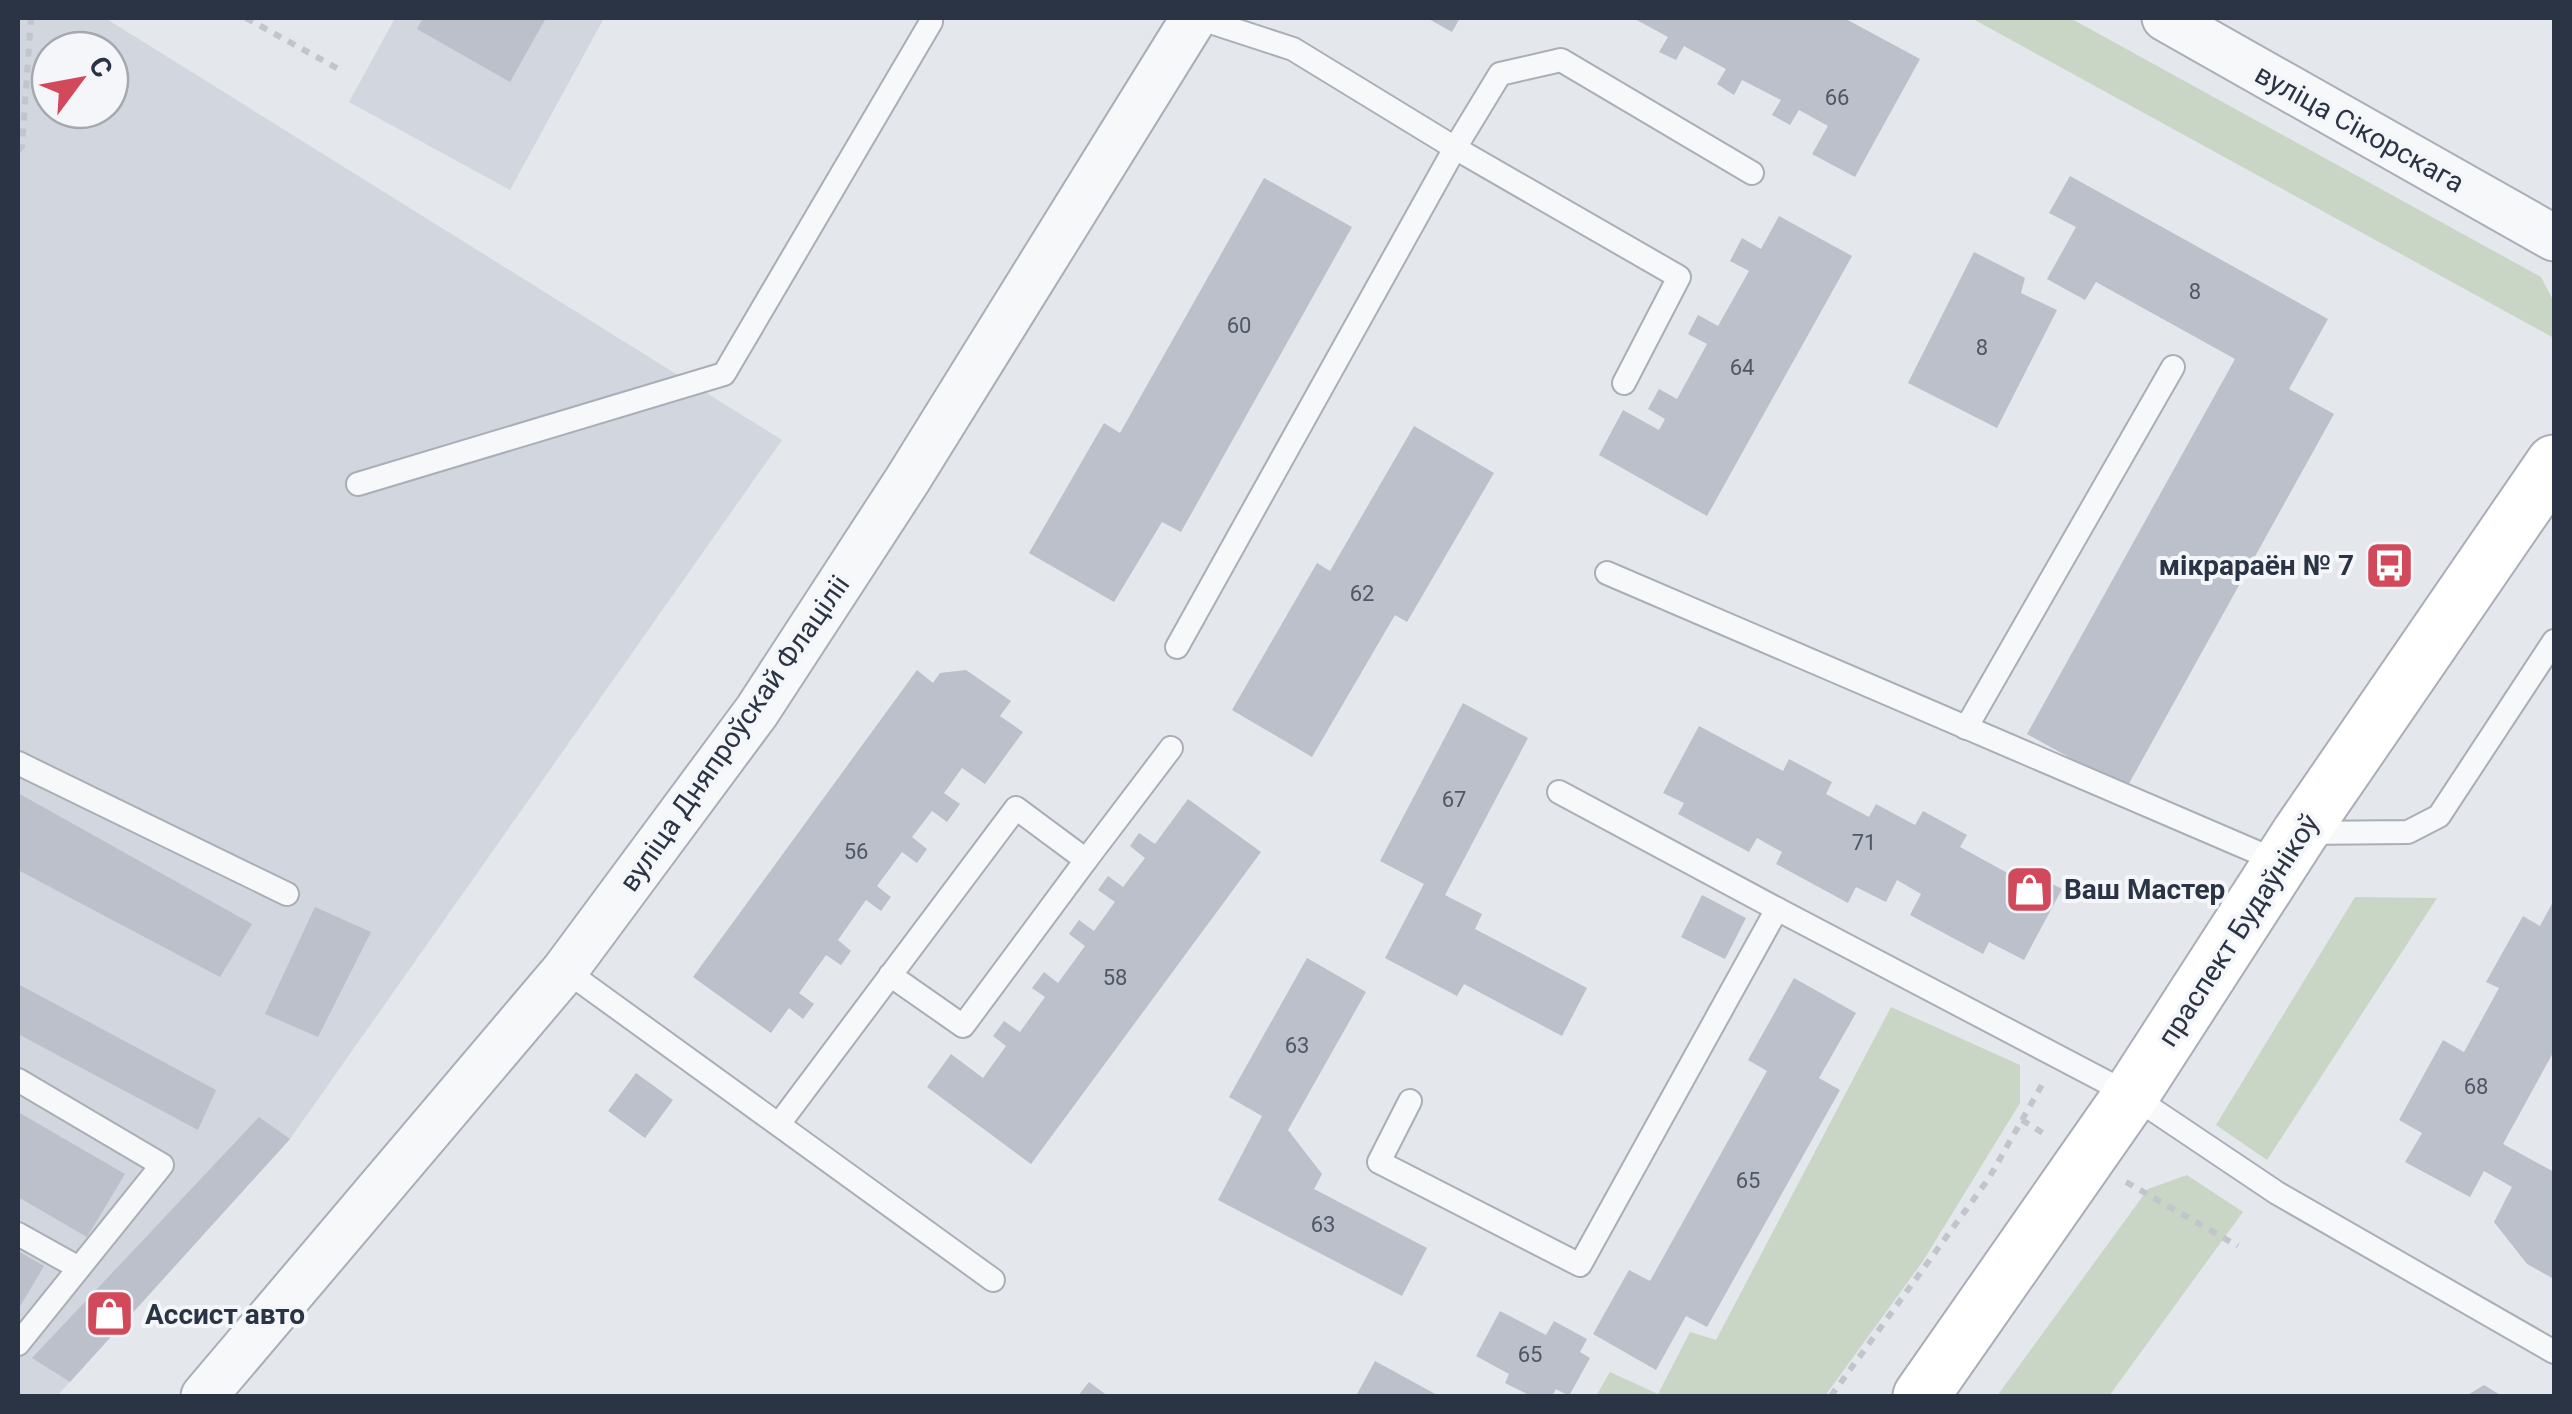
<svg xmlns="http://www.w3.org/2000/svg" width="2572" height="1414" font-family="Roboto,sans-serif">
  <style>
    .built { fill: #d2d6de; fill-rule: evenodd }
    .green { fill: #c9d6c5 }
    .building { fill: #bbc0ca }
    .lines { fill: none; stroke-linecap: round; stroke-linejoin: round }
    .service-casing { stroke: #a9aeb7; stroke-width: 26 }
    .minor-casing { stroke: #a9aeb7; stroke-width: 49 }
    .secondary-casing { stroke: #a9aeb7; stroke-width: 59 }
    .path { stroke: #c2c5cb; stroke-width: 6; stroke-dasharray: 8 8; stroke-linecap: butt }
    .service { stroke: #f7f8fa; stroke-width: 22 }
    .minor { stroke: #f7f8fa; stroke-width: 45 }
    .secondary { stroke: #fff; stroke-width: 55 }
    .labels { text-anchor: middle; stroke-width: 8; stroke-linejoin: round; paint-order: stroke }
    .number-label { font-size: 22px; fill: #4f5766 }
    .street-label { font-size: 28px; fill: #2b3445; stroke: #f4f6f9 }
    .poi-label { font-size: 28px; font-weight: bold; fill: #2b3445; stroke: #f4f6f9; text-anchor: start }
  </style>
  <rect width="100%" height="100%" fill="#e4e7ec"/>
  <g class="built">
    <path d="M18 18H105L782 440 290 1139 57 1396H18ZM50 50H110V110H50Z"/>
    <polygon points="395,18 604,18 510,190 349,102"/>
  </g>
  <g class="green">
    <polygon points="1971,18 2070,18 2541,277 2554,302 2554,338"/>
    <polygon points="2355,897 2437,898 2267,1160 2216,1125"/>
    <polygon points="1891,1007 2020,1065 2020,1103 1923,1261 1825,1396 1596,1396 1610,1372 1658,1394 1690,1332 1716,1340"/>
    <polygon points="2187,1175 2243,1212 2109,1396 1997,1396 2148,1189"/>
  </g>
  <g class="building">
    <polygon points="423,18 546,18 510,82 417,29"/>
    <polygon points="1427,18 1460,18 1452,32"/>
    <polygon points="1633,18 1844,18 1920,59 1855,177 1812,154 1828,126 1799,110 1790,125 1772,115 1781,100 1742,80 1734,95 1717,84 1726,69 1684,46 1676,60 1659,52 1668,37"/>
    <polygon points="2070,176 2328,319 2289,389 2334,414 2126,789 2027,734 2235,359 2096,282 2085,300 2047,279 2076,227 2049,213"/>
    <polygon points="1264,178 1352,227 1181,532 1162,522 1114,602 1029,553 1104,423 1120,433"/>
    <polygon points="1779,216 1852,256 1707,516 1599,455 1623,410 1659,430 1665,419 1648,409 1659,389 1677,399 1707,344 1688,334 1698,315 1718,326 1749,271 1730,261 1742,238 1761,249"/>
    <polygon points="1974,252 2025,278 2021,293 2057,310 1997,428 1908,383"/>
    <polygon points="1414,426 1494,473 1407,622 1395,615 1312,757 1232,710 1317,563 1330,571"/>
    <polygon points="917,670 933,683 940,673 966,670 1011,701 1000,716 1023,732 985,784 962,768 944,793 960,804 947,822 932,811 912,837 927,849 917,863 902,852 877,886 891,897 881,911 866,900 838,940 851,951 841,965 826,955 799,993 814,1004 803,1019 789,1008 771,1033 693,977"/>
    <polygon points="1463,703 1528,738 1445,895 1482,914 1475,929 1587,988 1562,1036 1464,984 1457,996 1385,958 1424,884 1380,861"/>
    <polygon points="1699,726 1783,771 1789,759 1832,782 1826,794 1869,817 1876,804 1915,825 1923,811 1967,835 1960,847 2013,876 2019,866 2062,889 2024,960 1989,942 1983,954 1910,915 1921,894 1897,880 1886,902 1856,887 1848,903 1776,864 1782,852 1757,838 1749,852 1678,814 1684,803 1663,793"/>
    <polygon points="18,793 252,924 220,977 18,870"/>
    <polygon points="1188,799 1261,852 1031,1164 927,1087 951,1054 983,1078 1006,1046 993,1036 1004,1021 1020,1032 1045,997 1032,988 1044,972 1058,983 1085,946 1069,934 1079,920 1094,931 1115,902 1098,890 1108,876 1123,887 1145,858 1130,846 1139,833 1155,844"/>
    <polygon points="1702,895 1746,918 1725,959 1681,937"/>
    <polygon points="2554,900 2554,1051 2503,1144 2554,1172 2554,1279 2527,1264 2494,1222 2512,1187 2484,1171 2470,1197 2405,1162 2422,1133 2399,1120 2443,1040 2464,1052 2499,988 2486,982 2523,916 2540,926"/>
    <polygon points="315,907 371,932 318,1037 265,1014"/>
    <polygon points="1307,958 1366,992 1288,1130 1322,1174 1314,1189 1427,1248 1402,1296 1218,1200 1262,1116 1229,1097"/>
    <polygon points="1794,978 1856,1013 1819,1078 1840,1090 1707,1327 1686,1316 1656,1370 1593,1334 1629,1270 1650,1281 1767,1071 1748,1060"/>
    <polygon points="18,984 216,1090 198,1130 18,1034"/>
    <polygon points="636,1073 673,1100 645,1138 608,1111"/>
    <polygon points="18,1112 125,1174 87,1237 18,1197"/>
    <polygon points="259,1117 290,1139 70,1382 32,1358"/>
    <polygon points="18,1251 44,1266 18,1310"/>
    <polygon points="1500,1311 1546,1335 1554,1321 1587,1339 1580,1352 1590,1358 1569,1396 1556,1389 1552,1396 1531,1396 1505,1383 1509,1374 1476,1356"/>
    <polygon points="1375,1361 1439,1396 1356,1396"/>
    <polygon points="1089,1382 1108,1396 1078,1396"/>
    <polygon points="2484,1385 2502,1396 2466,1396"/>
  </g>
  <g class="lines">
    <defs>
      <g id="service">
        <polyline points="1198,18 1293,49 1455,148 1679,277 1624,383"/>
        <polyline points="358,484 724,374 931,22 931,18"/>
        <polyline points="1607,573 2282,863"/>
        <polyline points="1177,647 1455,148 1500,74 1561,60 1752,173"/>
        <polyline points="1966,728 2173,367"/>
        <polyline points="18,763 287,894"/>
        <polyline points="1559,792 1777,909"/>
        <polyline points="2303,833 2408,832 2439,816 2554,641"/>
        <polyline points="1086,860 1171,748"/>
        <polyline points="565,970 993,1280"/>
        <polyline points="18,1080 162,1165 18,1344"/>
        <polyline points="1410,1101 1379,1162 1580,1265 1777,909 2131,1095 2277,1193 2554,1352"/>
        <polyline points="779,1124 1016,808 1086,860 963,1026 890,975"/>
        <polyline points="18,1234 79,1268"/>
      </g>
      <g id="minor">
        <polyline points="2165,18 2554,238"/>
        <polyline points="204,1396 565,970 757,711 908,479 1194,18"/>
      </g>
      <polyline id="secondary" points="1921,1396 2131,1095 2300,833 2554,463"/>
    </defs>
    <use href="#service" class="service-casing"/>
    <use href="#minor" class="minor-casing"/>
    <use href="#secondary" class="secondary-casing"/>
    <g class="path">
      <polyline points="246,18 344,72"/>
      <polyline points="18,151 22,146 31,18"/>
      <polyline points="2022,1120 2046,1135"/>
      <polyline points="2126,1182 2238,1246"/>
      <polyline points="1831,1396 1989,1178 2043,1083"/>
    </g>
    <use href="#service" class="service"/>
    <use href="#minor" class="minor"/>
    <use href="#secondary" class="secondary"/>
  </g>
  <defs>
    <symbol id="bus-square" viewBox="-11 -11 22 22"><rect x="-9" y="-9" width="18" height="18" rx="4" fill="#d1495b" stroke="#f4f6f9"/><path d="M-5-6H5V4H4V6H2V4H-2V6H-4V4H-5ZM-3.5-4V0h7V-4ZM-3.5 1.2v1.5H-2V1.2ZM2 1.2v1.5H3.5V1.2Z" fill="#fff"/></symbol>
    <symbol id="shop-square" viewBox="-11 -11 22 22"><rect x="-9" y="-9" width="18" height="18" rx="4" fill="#d1495b" stroke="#f4f6f9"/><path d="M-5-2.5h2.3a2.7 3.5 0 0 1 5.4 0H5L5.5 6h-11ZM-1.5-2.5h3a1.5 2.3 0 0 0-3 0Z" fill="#fff"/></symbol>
  </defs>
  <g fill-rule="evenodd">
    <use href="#bus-square" x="2362" y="538" width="55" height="55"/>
    <use href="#shop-square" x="2002" y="862" width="55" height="55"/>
    <use href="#shop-square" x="82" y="1286" width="55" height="55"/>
  </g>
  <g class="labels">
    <g class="number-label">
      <text x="1837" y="105">66</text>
      <text x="2195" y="299">8</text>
      <text x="1239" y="333">60</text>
      <text x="1982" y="355">8</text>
      <text x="1742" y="375">64</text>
      <text x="1362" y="601">62</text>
      <text x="1454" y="807">67</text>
      <text x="1864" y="850">71</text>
      <text x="856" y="859">56</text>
      <text x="1115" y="985">58</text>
      <text x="1297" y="1053">63</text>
      <text x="2476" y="1094">68</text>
      <text x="1748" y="1188">65</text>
      <text x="1323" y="1232">63</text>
      <text x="1530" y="1362">65</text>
    </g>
    <g class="street-label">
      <text transform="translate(2360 128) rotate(29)" y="10">вуліца Сікорскага</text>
      <text transform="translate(734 733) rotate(-55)" y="10">вуліца Дняпроўскай Флаціліі</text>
      <text transform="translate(2238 930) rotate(-57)" y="10">праспект Будаўнікоў</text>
    </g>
    <g class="poi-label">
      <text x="2354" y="575" text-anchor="end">мікрараён № 7</text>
      <text x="2064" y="899">Ваш Мастер</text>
      <text x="145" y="1324">Ассист авто</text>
    </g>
  </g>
  <rect width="2572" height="1414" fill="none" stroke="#2b3445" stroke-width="40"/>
  <g transform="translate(80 80) rotate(58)"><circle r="48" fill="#f4f6f9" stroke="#a4a8b1" stroke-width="2.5"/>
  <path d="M0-8L18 38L0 25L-18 38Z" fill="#d1495b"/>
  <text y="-15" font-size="28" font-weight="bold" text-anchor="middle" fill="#2b3445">С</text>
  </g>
</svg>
